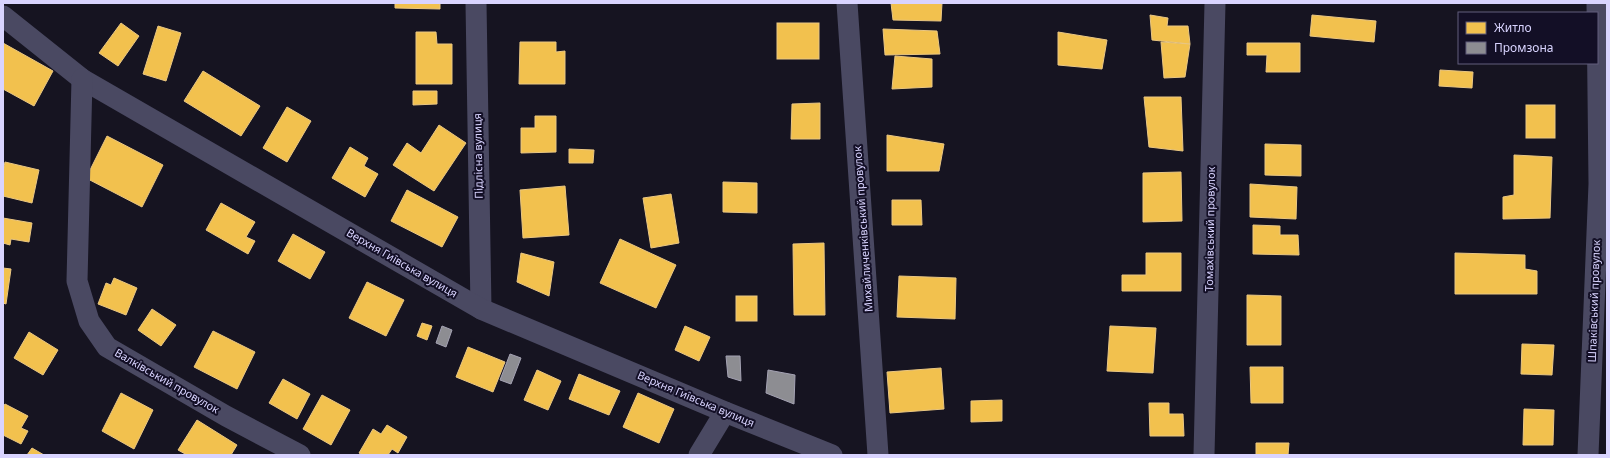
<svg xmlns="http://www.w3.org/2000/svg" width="1610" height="458" font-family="'Noto Sans',sans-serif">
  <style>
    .homes { fill: #f2c14e; stroke: #eac783 }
    .industry { fill: #8d8d92; stroke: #a4a2b3 }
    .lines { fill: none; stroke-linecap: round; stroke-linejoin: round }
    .minor { stroke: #4a4962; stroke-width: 21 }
    .labels { text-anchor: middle; stroke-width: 4; stroke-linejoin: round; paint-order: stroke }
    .street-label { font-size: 11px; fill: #d9d4ff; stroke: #130f26 }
  </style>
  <rect width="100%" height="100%" fill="#161421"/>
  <g class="homes">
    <polygon points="395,3 440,3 440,9 395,8"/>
    <polygon points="891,3 942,3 941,21 893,20"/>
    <polygon points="1150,15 1168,18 1167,26 1188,26 1190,44 1152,40"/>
    <polygon points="1312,15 1376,21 1374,42 1310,36"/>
    <polygon points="121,23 139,36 118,66 99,53"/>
    <rect x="777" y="23" width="42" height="36"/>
    <polygon points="158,26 181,33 166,81 143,74"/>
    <polygon points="883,29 937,31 940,54 885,55"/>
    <polygon points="416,32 436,32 437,44 452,44 452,84 416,84"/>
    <polygon points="1058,32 1107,40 1102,69 1058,65"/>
    <polygon points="520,42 556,42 556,52 565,51 565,84 519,84"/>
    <polygon points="1161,42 1190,44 1185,77 1164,78"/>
    <polygon points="3,43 53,71 34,106 3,89"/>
    <polygon points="1247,43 1300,43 1300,72 1266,72 1267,55 1247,55"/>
    <polygon points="895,56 932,59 932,87 892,89"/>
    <polygon points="1440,70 1473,72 1472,88 1439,86"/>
    <polygon points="203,71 260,106 241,136 184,101"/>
    <polygon points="413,91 437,91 437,104 413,105"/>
    <polygon points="1144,97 1181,97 1183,151 1149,147"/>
    <polygon points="820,103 820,139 791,139 792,104"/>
    <rect x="1526" y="105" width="29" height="33"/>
    <polygon points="287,107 311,121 287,162 263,148"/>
    <polygon points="535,116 556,116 556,152 521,153 521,128 535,128"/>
    <polygon points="439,125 466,143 434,191 393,165 407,143 421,153"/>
    <polygon points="887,135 944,144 939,171 887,171"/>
    <polygon points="107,136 163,165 142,207 86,178"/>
    <polygon points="1265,144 1301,145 1301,176 1265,175"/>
    <polygon points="350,147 368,158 364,166 378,174 365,197 332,178"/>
    <polygon points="569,149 594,150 593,163 569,163"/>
    <polygon points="1514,155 1552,157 1550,218 1503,219 1503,197 1514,195"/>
    <polygon points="5,162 39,170 32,203 3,196 3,171"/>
    <polygon points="1181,172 1182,221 1143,222 1143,173"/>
    <polygon points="723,182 757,183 757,213 723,212"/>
    <polygon points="1250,184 1297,187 1296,219 1250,217"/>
    <polygon points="565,186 569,235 523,238 520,190"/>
    <polygon points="407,190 458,217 442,247 391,221"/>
    <polygon points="671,194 679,243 651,248 643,198"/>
    <polygon points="892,200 921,200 922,225 892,225"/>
    <polygon points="221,203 255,222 246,237 255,241 248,254 206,230"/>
    <polygon points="3,218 32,223 29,242 11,239 10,245 3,243"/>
    <polygon points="1253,225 1280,226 1280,235 1298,235 1299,255 1253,254"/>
    <polygon points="293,234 325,252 310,279 278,261"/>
    <polygon points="620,239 676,265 656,308 600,283"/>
    <polygon points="824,243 825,315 794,315 793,244"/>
    <polygon points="521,253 554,262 549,296 517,282"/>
    <polygon points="1146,253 1181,253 1181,291 1122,291 1122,275 1146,275"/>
    <polygon points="1455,253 1525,255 1525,269 1537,271 1537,294 1455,294"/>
    <polygon points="3,268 11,269 6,304 3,303"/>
    <polygon points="899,276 956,278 955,319 897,317"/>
    <polygon points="114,278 137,288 126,315 98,304 106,283 111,285"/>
    <polygon points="367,282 404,300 386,336 349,318"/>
    <polygon points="1247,295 1281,296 1281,345 1247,345"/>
    <rect x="736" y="296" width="21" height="25"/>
    <polygon points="152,309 176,325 161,346 138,330"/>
    <polygon points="422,323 432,326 427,340 417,336"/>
    <polygon points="685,326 710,337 699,361 675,350"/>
    <polygon points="1110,326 1156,328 1153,373 1107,371"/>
    <polygon points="213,331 255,352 237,389 194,367"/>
    <polygon points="29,332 58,350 43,375 14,358"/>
    <polygon points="1522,344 1554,345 1552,375 1521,374"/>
    <polygon points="468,347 505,362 493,392 456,377"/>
    <polygon points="1250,367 1283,367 1283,403 1251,403"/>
    <polygon points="941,368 944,409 890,413 887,372"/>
    <polygon points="537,370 561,381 548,410 524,400"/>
    <polygon points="579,374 620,391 609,415 569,399"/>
    <polygon points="283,379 310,394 297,419 269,403"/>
    <polygon points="121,393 153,410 134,449 102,431"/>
    <polygon points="638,393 674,409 659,443 623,427"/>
    <polygon points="322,395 350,410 331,445 303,429"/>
    <polygon points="1002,400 1002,421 971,422 971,401"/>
    <polygon points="1149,403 1169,403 1169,414 1183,414 1184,436 1150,436"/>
    <polygon points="5,404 28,416 21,428 28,431 21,444 3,435 3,407"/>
    <polygon points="1524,409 1554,410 1553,445 1523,445"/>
    <polygon points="197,420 237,445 231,455 187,455 178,450"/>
    <polygon points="387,425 407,437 398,453 392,449 388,455 363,455 359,453 373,429 381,434"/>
    <polygon points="1256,443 1289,443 1288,455 1256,455"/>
    <polygon points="32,448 44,455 27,455"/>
  </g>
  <g class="industry">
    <polygon points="442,326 452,330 446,347 436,343"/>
    <polygon points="510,354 521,358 511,384 500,380"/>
    <polygon points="726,356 740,356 741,381 728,377"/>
    <polygon points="768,370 795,375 794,404 766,393"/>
  </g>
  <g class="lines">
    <g class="minor">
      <polyline points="476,3 481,309"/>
      <polyline points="847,3 878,455"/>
      <polyline points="3,16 82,79 481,309 725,412 832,455"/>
      <polyline points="82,79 77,281 89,321 107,347 226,416 300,455"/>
      <polyline points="699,455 725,412"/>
      <polyline points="1204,455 1215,3"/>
      <polyline points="1588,455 1599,184 1597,3"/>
    </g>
  </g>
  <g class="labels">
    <g class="street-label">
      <text transform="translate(478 156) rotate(-91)" y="4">Підлісна вулиця</text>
      <text transform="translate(863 229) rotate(-94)" y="4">Михайличенківський провулок</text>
      <text transform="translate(1210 229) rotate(-89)" y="4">Томахівський провулок</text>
      <text transform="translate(402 263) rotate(30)" y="4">Верхня Гиївська вулиця</text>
      <text transform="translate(1594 301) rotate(-88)" y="4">Шпаківський провулок</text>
      <text transform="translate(167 381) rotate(30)" y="4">Валківський провулок</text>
      <text transform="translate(696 399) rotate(23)" y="4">Верхня Гиївська вулиця</text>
    </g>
  </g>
  <rect width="1610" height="458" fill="none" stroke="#d9d4ff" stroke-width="8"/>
  <rect x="1458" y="12" width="140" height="52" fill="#130f26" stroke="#625e7d"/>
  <rect x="1466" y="22" width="20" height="12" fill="#f2c14e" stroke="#625e7d"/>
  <text x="1494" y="32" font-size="12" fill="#d9d4ff">Житло</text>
  <rect x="1466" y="42" width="20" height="12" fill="#8d8d92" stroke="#625e7d"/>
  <text x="1494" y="52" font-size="12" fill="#d9d4ff">Промзона</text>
</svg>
